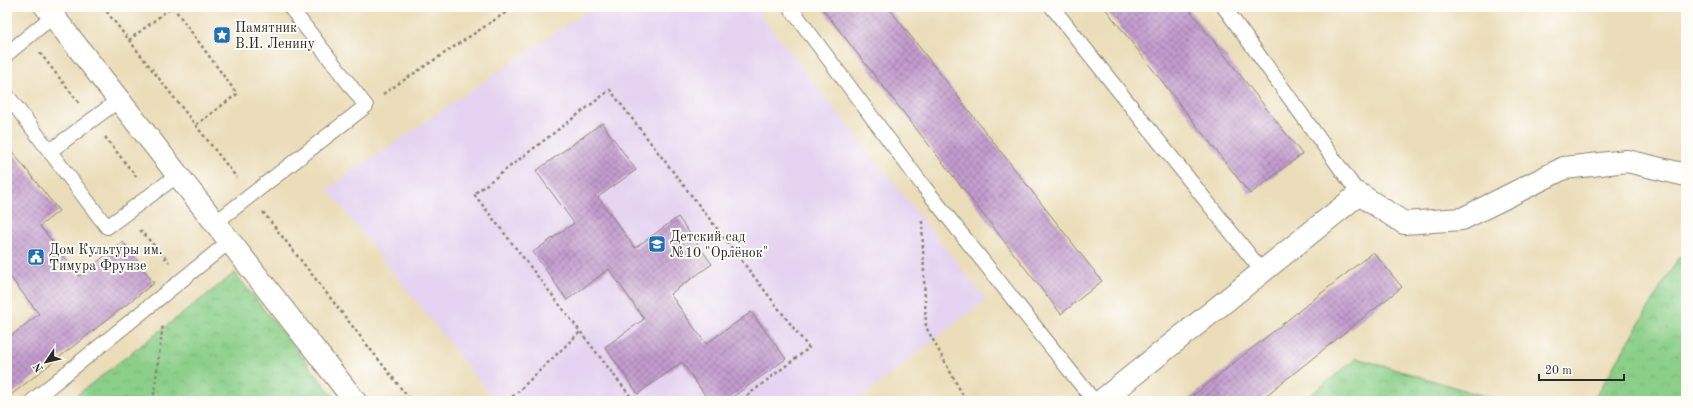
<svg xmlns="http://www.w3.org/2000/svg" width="1693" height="408" font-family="'Old Standard TT',serif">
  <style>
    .built { fill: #e5d3f1 }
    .park { fill: url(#park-crowns); stroke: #5b7d5a }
    .building { fill: url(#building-cross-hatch) }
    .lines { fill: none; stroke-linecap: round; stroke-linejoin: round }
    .service-casing { stroke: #8b8472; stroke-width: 16 }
    .minor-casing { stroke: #8b8472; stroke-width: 24 }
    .path { stroke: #8b8472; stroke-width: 2.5; stroke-dasharray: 3 3; stroke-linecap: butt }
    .service { stroke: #fff; stroke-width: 14 }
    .minor { stroke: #fff; stroke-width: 22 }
    .labels { text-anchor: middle; stroke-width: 4; stroke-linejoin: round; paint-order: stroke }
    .poi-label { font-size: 14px; fill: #2b2b2b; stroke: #fdfcf7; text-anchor: start }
  </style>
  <defs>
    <pattern id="park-crowns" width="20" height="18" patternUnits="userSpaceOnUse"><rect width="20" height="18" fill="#8bcf89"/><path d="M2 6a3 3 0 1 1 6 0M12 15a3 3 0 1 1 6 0" fill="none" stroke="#78b276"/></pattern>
    <pattern id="building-cross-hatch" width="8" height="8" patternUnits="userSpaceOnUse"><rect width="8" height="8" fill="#c29bce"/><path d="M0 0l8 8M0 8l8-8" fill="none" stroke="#9e7fa7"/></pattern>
  </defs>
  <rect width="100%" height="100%" fill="#fdfcf7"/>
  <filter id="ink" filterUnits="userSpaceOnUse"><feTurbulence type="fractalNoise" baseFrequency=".025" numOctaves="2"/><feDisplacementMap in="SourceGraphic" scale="8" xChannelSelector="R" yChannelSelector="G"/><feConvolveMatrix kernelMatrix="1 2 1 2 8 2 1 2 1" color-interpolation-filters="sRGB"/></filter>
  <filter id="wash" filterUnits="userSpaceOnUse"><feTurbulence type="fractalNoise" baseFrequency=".012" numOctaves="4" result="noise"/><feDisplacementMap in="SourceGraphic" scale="16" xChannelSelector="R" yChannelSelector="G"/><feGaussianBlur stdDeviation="0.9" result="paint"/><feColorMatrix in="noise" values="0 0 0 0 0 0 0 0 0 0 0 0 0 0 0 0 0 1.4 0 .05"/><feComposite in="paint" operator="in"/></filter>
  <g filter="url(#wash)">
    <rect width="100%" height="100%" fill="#ebddb9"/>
    <polygon class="built" points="593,7 754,7 986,299 857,401 495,401 327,189"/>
    <g class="park">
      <polygon points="1679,257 1686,261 1686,401 1593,401"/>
      <polygon points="235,273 337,401 69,401"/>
      <polygon points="1357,358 1501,401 1303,401"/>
    </g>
    <g id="blocks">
      <g class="building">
        <polygon points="821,7 888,7 1102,281 1061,314"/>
        <polygon points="1104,7 1187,7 1302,154 1250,194"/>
        <polygon points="602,123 636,170 598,197 635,248 678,217 712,264 670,294 706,344 751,312 786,359 727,401 709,401 682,362 638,394 605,347 644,319 609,269 567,300 533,252 574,223 536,171"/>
        <polygon points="7,145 59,211 40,226 79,276 123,242 154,283 7,398 7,339 39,314 7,273"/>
        <polygon points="1373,252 1402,287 1259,401 1186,401"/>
      </g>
    </g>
  </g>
  <g filter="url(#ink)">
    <use href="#blocks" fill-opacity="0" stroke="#8b8472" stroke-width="1"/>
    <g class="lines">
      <defs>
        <g id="service">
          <polyline points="790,7 921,183 1094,401"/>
          <polyline points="1052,7 1262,271"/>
          <polyline points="1224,7 1359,194"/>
          <polyline points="7,54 53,16"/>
          <polyline points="7,95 107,227 178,175"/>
          <polyline points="50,151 119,100"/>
          <polyline points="215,223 366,106 290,7"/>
          <polyline points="32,401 230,241"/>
        </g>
        <g id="minor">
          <polyline points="46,7 355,401"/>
          <polyline points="1101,401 1359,194 1404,223 1462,219 1564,168 1627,161 1686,175"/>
        </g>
      </defs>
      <use href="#service" class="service-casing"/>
      <use href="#minor" class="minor-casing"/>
      <g class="path">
        <polyline points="103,7 237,178"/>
        <polyline points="173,7 237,94 196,125"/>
        <polyline points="129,40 172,7"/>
        <polyline points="40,53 79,103"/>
        <polyline points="383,94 514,7"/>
        <polyline points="105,137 138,179"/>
        <polyline points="263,212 411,401"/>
        <polyline points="922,221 926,327 966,401"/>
        <polyline points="140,230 169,262"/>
        <polyline points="153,401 163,324"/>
        <polyline points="508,401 580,332"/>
        <polyline points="634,401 474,194 610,90 809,348 740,401"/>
      </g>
      <use href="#service" class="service"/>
      <use href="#minor" class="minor"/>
    </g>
  </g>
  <defs>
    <symbol id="sight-square" viewBox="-11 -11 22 22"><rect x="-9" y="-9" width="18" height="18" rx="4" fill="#1f6fb2" stroke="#fdfcf7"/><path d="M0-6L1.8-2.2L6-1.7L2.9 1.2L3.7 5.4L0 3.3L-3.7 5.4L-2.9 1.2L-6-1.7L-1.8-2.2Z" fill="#fff"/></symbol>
    <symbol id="school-square" viewBox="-11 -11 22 22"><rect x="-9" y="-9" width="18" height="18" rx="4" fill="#1f6fb2" stroke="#fdfcf7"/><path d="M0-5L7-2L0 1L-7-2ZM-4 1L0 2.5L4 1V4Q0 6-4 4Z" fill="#fff"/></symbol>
    <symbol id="civic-square" viewBox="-11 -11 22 22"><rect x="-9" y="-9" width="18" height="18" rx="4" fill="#1f6fb2" stroke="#fdfcf7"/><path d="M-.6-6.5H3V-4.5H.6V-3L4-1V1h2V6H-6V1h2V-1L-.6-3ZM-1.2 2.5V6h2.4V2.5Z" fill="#fff"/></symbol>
  </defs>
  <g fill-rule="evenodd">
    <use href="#sight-square" x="212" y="25" width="20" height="20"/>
    <use href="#school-square" x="647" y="234" width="20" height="20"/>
    <use href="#civic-square" x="26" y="247" width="20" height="20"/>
  </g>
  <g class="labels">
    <g class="poi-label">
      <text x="235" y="32">Памятник<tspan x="235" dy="16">В.И. Ленину</tspan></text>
      <text x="670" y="241">Детский сад<tspan x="670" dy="16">№10 "Орлёнок"</tspan></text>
      <text x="49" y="254">Дом Культуры им.<tspan x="49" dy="16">Тимура Фрунзе</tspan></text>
    </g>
  </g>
  <rect width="1693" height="408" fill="none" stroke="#fdfcf7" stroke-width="24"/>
  <g transform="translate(46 362) rotate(235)" stroke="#fdfcf7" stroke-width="3" paint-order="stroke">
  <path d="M0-3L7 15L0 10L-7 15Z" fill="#2b2b2b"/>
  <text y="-6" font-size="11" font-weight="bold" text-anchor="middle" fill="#2b2b2b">N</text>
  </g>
  <path d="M1539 374v6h85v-6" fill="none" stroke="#2b2b2b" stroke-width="2"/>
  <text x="1545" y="374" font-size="12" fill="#2b2b2b" stroke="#fdfcf7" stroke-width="3" paint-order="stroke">20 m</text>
</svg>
